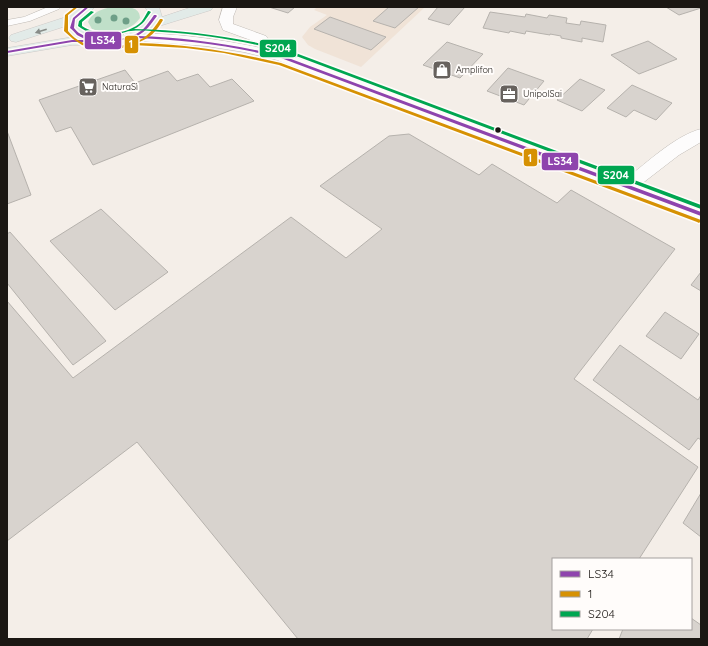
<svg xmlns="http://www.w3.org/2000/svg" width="708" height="646" font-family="Quicksand,sans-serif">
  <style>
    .built { fill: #f0e3d7 }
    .green { fill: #c0e0c9 }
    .building { fill: #d8d3ce; stroke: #b6b2ad }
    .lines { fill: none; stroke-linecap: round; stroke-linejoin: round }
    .lane-casing { stroke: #bfbab5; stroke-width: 1 }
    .street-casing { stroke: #bfbab5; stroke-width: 1 }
    .secondary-casing { stroke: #bfbab5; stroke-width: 1 }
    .primary-casing { stroke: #cdcac8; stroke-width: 1 }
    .lane { fill: #fdfcfc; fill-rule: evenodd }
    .street { fill: #fdfcfc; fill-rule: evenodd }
    .secondary { fill: #fdfcfc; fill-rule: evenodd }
    .primary { fill: #e2ebe8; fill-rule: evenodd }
    .bus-1-casing { stroke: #fffcfa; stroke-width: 3 }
    .bus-2-casing { stroke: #fffcfa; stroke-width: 3 }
    .bus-3-casing { stroke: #fffcfa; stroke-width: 3 }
    .bus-1 { fill: #8e44ad; fill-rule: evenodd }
    .bus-2 { fill: #d69103; fill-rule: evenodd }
    .bus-3 { fill: #00a651; fill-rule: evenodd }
    .tree { fill: #6e9f88 }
    .oneway { fill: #888c88 }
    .bus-dot { fill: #1b1713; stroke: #fffcfa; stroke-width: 1.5 }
    .labels { text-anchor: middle; stroke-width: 4; stroke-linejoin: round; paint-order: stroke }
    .far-poi-label { font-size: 9px; fill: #1b1713; stroke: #fffcfa; text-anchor: start }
    .line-badge { stroke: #fffcfa; stroke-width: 1.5 }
    .badge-label { font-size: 11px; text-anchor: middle; font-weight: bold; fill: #fff }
  </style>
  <rect width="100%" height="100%" fill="#f4eee8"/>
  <polygon class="built" points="317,7 425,7 361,67 315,49 308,45 302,37 310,27 327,15 314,10"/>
  <path class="green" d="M112 7C121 7 140 4 140 18 129 33 108 35 92 29L88 22C92 12 102 9 112 7Z"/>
  <g class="building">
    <polygon points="269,7 295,7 288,13"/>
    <polygon points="389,7 419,7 395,28 373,21"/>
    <polygon points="438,7 465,7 449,25 428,19"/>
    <polygon points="666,7 701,7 701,8 679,15"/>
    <polygon points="490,12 525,17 526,14 547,18 549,15 567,18 566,23 580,25 581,21 606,25 603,42 582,38 582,42 561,38 561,36 550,34 550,35 526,31 525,34 510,31 509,33 483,28"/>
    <polygon points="330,17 386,37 371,50 314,29"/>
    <polygon points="648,41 677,59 639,74 611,55"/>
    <polygon points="447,42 483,54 460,78 423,65"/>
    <polygon points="508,68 544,81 524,105 487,91"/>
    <polygon points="125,70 135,83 168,71 177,81 198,74 210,87 232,79 254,101 93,165 71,127 56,132 39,100"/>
    <polygon points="580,79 605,90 582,111 557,100"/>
    <polygon points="632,85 672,103 656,120 634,110 626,117 607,108"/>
    <polygon points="7,131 31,195 7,204"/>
    <polygon points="409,134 479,175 492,164 557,203 571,190 675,249 574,379 698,467 639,559 553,559 553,629 593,629 587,639 298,639 137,442 7,541 7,301 73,378 291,217 346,258 382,229 320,186 389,136"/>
    <polygon points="101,209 168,272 115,310 50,241"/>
    <polygon points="10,232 106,341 73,365 7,283 7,234"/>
    <polygon points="701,272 701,291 691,285"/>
    <polygon points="665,312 699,334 681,359 646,336"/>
    <polygon points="620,345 698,400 701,395 701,440 698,438 689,450 593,380"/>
    <polygon points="701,493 701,537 683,523"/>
    <polygon points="691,618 701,625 701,639 619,639 623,629 691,629"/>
  </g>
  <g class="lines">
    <defs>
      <polygon id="lane" points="48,7 61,7 59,9 30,21 7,26 7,20 24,17"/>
      <path id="street" d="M701 129V142L679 155 644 182 638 184 632 182 629 178 632 174C651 159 677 135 701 129Z"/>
      <g id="secondary">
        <polygon points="223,7 237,7 233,17 233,24 266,36 268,39 266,42 261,43 256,42 223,30 219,20"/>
        <path d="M129 33C183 33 235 41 287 54L701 207V221L277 60 244 52 206 46 124 40 122 37 124 34Z"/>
      </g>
      <path id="primary" d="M80 7H95L80 20 79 27C93 41 124 40 139 28 142 26 145 22 148 19V12L145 7H159L162 17 192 7H213L211 10 156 27 148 35 128 43 110 45H72L7 56V48L73 37 65 28 66 26 16 42 11 41 9 38 11 35 69 16Z"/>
    </defs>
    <use href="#lane" class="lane-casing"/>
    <use href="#street" class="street-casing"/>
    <use href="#secondary" class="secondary-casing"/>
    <use href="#primary" class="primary-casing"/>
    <use href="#lane" class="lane"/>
    <use href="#street" class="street"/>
    <use href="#secondary" class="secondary"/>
    <use href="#primary" class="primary"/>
    <defs>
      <g id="bus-1">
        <path d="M86 7H89L75 19 74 28C76 30 78 33 81 34 93 41 114 41 128 37V36C141 35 147 25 154 15H156L157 16C150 25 147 31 137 36 186 37 235 45 283 56L701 212V216L281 58C232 46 183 39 132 38 117 42 91 44 77 35 75 33 73 30 70 28L73 18Z"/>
        <polygon points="72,40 92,40 94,41 92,42 72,42 7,53 7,51"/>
      </g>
      <path id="bus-2" d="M75 7H78L68 15V31C70 33 72 36 75 38 89 49 110 48 128 44V43C143 42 152 32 160 19H162L163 20C156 32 150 38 137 43 186 44 234 52 281 63L701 220V221L699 223 697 222 279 65 224 53 186 48 133 45 118 49H106L95 48 82 45 73 39 64 31 65 15Z"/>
      <path id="bus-3" d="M91 11 94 12 82 22V26C97 36 123 36 139 24 143 21 145 16 148 11H149L151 12C145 20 144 24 134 29 186 30 235 37 285 49L701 205V209L283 51C243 41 203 34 162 32 152 31 141 30 131 31 127 31 123 33 119 34 105 37 90 35 78 26L79 21Z"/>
    </defs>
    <use href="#bus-1" class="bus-1-casing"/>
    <use href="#bus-2" class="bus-2-casing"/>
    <use href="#bus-3" class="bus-3-casing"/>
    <use href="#bus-1" class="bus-1"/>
    <use href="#bus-2" class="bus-2"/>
    <use href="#bus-3" class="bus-3"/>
  </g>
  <g class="tree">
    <circle cx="114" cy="18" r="3.5"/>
    <circle cx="98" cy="20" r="3.5"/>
    <circle cx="126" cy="21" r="3.5"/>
  </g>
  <defs><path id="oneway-solid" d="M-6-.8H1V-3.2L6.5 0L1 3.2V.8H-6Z"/></defs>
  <use class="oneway" href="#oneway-solid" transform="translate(41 31) rotate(162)"/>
  <defs>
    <symbol id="shop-square" viewBox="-11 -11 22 22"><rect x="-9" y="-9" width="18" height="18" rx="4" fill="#67625e" stroke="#fffcfa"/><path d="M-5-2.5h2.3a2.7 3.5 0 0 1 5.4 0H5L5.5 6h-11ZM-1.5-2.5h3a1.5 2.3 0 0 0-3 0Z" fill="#fff"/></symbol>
    <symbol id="supermarket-square" viewBox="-11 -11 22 22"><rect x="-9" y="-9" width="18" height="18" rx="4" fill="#67625e" stroke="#fffcfa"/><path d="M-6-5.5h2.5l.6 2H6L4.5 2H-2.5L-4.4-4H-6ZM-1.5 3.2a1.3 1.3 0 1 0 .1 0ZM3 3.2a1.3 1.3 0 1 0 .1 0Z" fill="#fff"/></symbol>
    <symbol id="office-square" viewBox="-11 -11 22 22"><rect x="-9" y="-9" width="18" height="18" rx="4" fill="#67625e" stroke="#fffcfa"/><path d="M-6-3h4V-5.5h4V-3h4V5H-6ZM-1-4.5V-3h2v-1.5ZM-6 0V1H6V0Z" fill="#fff"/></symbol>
  </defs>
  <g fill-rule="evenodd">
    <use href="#shop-square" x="431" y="59" width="22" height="22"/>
    <use href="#supermarket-square" x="77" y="76" width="22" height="22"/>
    <use href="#office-square" x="498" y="83" width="22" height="22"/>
  </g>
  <circle class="bus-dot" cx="498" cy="130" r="3.5"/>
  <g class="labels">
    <g class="far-poi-label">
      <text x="456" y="73">Amplifon</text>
      <text x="102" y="90">NaturaSì</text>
      <text x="523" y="97">UnipolSai</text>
    </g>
  </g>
  <g class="line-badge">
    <rect x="84" y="31" width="38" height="19" rx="4" fill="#8e44ad"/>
    <rect x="124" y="35" width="15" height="19" rx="4" fill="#d69103"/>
    <rect x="259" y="39" width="38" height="19" rx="4" fill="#00a651"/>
    <rect x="523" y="148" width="15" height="19" rx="4" fill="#d69103"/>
    <rect x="541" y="152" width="38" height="19" rx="4" fill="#8e44ad"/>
    <rect x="597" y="165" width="38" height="20" rx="4" fill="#00a651"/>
  </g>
  <g class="badge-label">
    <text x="103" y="44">LS34</text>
    <text x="131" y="48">1</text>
    <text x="278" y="52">S204</text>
    <text x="530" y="162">1</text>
    <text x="560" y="165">LS34</text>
    <text x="616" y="179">S204</text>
  </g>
  <rect width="708" height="646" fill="none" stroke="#1b1713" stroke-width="16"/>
  <rect x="552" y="558" width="140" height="72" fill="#fffcfa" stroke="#a4a09e"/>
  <rect x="560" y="571" width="20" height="6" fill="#8e44ad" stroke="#a4a09e"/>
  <text x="588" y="578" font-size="12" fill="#1b1713">LS34</text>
  <rect x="560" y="591" width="20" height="6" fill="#d69103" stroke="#a4a09e"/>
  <text x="588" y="598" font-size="12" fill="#1b1713">1</text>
  <rect x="560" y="611" width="20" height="6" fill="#00a651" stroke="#a4a09e"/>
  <text x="588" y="618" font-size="12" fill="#1b1713">S204</text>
</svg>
